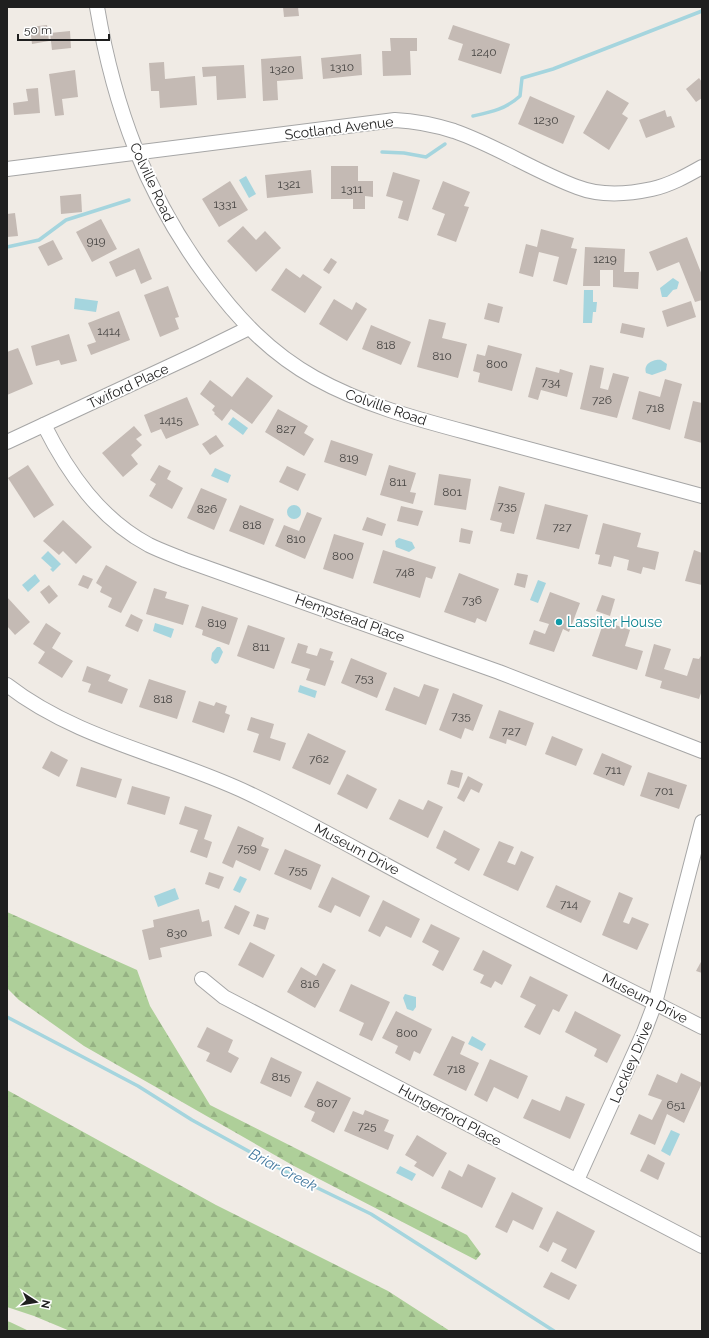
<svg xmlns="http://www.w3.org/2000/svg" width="709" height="1338" font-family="Raleway,sans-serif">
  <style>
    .forest { fill: url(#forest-firs) }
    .water { fill: #a5d5de }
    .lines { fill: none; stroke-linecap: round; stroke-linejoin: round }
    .stream { stroke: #a5d5de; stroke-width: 3.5 }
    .building { fill: #c4bab4 }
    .street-casing { stroke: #a6a6a6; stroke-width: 16 }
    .street { stroke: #fff; stroke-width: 14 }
    .culture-dot { fill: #0f9aa8; stroke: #fff; stroke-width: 1.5 }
    .labels { text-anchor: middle; stroke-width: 3.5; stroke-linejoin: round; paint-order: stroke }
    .number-label { font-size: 12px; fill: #484644 }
    .street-label { font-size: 14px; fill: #1f1f1f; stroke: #fff }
    .culture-label { font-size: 14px; fill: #0d838f; stroke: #fff; text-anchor: start }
    .water-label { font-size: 15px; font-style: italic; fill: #44799f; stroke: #fff }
  </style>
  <defs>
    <pattern id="forest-firs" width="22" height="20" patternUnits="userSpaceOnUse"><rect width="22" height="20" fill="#aecf99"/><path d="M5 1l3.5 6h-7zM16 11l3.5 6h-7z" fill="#95b183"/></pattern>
  </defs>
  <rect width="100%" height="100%" fill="#f0ebe5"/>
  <g class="forest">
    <polygon points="7,912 137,970 150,1006 210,1105 467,1235 481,1254 476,1260 294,1166 84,1046 19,1000 7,988"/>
    <polygon points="7,1090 216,1205 388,1291 450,1331 70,1331 34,1316 7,1307"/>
    <polygon points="7,1321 10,1322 29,1331 7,1331"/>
  </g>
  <g class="water">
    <polygon points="246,176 256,194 249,198 239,180"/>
    <polygon points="673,278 679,282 677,289 673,290 667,297 662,297 660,288"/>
    <polygon points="584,290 593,290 593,302 597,302 596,312 593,312 592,323 583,323"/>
    <polygon points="75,298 98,301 96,312 74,309"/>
    <path d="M661 360 667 364 666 370 652 375 646 373C643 364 653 359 661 360Z"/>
    <polygon points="233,417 248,428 243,435 228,424"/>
    <polygon points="215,468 231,475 228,483 211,476"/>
    <circle cx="294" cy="512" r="7"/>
    <polygon points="399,538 412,542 415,548 409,552 396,547 395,541"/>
    <polygon points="48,551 61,564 53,572 50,569 52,568 41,558"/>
    <polygon points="35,574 40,581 28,592 22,585"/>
    <polygon points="538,580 546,583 538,603 530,600"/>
    <polygon points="155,623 174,629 171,638 153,631"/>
    <polygon points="217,647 220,647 223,652 218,663 215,664 211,660 212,653"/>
    <polygon points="300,685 317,691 315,698 298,692"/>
    <polygon points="240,876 247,879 240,893 233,890"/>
    <polygon points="175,888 179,899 158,907 154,896"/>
    <polygon points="405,994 416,997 416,1007 413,1011 407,1009 403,998"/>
    <polygon points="472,1036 486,1044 482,1051 468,1044"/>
    <polygon points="671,1130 680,1134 670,1156 661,1151"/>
    <polygon points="400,1166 416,1174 412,1181 396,1173"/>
  </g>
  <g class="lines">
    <g class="stream">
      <path d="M473 116C491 112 506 109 520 96L522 78 553 69 702 11"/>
      <polyline points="382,152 404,153 426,157 445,144"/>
      <polyline points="7,247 39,240 66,220 129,200"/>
      <polyline points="7,1017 138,1086 192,1120 299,1179 371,1214 554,1331"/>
    </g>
  </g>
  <g class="building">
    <polygon points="283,7 298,7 299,16 284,17"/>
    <polygon points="47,25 49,41 32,44 30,27"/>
    <polygon points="453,25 510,44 501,74 458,60 463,44 448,39"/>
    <polygon points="70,31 71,48 52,50 50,33"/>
    <polygon points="390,38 417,38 417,51 410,51 411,75 383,76 382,51 391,51"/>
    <polygon points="361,54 362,75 323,79 321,58"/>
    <polygon points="301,56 303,79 277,81 278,100 263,101 261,59"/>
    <polygon points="164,62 165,79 195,76 197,105 160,108 159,91 151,91 149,63"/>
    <polygon points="244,65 246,98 217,100 216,76 203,77 202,67"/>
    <polygon points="75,70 78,97 62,99 64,115 55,116 49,74"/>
    <polygon points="699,78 702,82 702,98 696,102 686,89"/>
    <polygon points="38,88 40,113 14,115 13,103 28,101 26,89"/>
    <polygon points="607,90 629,103 622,114 628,118 609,150 583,133"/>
    <polygon points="530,96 575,116 563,144 518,124"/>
    <polygon points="665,110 667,117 671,116 675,127 646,138 639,120"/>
    <polygon points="331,166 358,166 358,181 373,181 373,197 365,196 365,209 353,209 353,199 331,199"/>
    <polygon points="311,170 313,193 267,198 265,175"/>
    <polygon points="393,172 420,180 408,221 398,218 403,201 386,196"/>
    <polygon points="230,181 248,210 219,227 202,199"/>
    <polygon points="443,181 470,192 464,206 469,207 456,242 437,235 445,214 432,209"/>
    <polygon points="81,194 82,212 61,214 60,196"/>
    <polygon points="15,213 18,236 7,237 7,214"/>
    <polygon points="101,219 117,249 92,262 76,232"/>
    <polygon points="243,226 256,240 265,231 281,248 256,272 227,241"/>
    <polygon points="541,229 574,238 571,248 577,249 567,285 553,281 559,257 539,252 533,277 519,273 526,244 537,247"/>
    <polygon points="687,237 702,275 702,300 695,302 679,262 657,271 649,252"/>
    <polygon points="53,240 63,259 48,266 38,247"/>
    <polygon points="585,247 625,249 624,272 639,272 638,289 613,287 613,270 600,270 600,286 583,286"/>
    <polygon points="139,248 152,279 141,284 135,269 116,277 109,262"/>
    <polygon points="331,258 337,262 329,274 323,270"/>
    <polygon points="286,268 300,278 303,274 322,287 305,313 271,290"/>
    <polygon points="168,286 179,317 175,318 179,329 160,337 144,295"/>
    <polygon points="334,299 352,310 356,302 367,309 347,341 319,324"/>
    <polygon points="691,301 696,317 667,327 662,311"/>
    <polygon points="488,303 503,307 499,323 484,319"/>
    <polygon points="119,311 130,340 91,355 87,345 96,342 88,323"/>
    <polygon points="429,319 446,323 442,338 467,344 458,378 417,367"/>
    <polygon points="622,323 645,328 643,338 620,333"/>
    <polygon points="371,325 411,342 401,365 362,349"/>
    <polygon points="69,334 77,361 61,365 59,360 36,366 31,346"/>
    <polygon points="488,345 522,354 512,391 478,382 480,373 473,371 477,354 485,356"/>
    <polygon points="18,348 33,384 7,395 7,352"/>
    <polygon points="590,365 604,368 600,388 608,390 613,373 629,377 617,418 580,409"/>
    <polygon points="536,367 559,373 560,369 573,373 567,397 541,390 538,400 528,397"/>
    <polygon points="247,377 273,396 252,424 231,409 222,421 214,414 215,413 212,410 215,406 200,394 210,380 232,397"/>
    <polygon points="665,379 682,384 670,430 632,419 639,391 660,397"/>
    <polygon points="187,397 199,425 166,439 161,429 151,433 144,415"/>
    <polygon points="693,401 702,403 702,443 684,438"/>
    <polygon points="278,409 308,426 304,433 314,439 304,456 265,432"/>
    <polygon points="134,426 142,435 136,439 142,445 131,455 138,464 123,477 102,453"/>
    <polygon points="216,435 224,446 210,455 202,444"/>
    <polygon points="331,440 373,454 366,476 324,462"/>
    <polygon points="28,465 54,505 34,518 8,478"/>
    <polygon points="159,465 171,471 167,479 183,488 172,509 149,496 156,484 150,480"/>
    <polygon points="389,465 416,473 410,492 416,493 413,504 380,495"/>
    <polygon points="287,466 306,474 298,491 279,482"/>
    <polygon points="439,474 471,479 466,510 434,505"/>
    <polygon points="499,486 525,493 514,534 500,531 502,523 490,520"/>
    <polygon points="201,488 227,499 214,530 187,518"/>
    <polygon points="545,504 588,515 579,549 536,539"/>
    <polygon points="240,505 274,519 264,545 229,531"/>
    <polygon points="401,506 423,511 418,526 397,521"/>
    <polygon points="307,512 322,518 305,559 275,546 284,525 299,531"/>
    <polygon points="367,517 386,524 382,536 362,530"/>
    <polygon points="63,520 92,547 76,564 63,551 59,555 43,541"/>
    <polygon points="603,523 641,533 637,547 659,552 655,570 643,567 641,574 627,570 629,560 614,556 611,567 598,564 600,555 595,554"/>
    <polygon points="461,528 473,531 470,544 459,542"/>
    <polygon points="334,534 364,543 353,579 323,569"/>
    <polygon points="383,550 436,567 432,579 426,577 420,598 373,583"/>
    <polygon points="694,550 702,553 702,585 685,581"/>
    <polygon points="106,565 137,582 121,613 108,607 112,598 100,592 102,587 96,583"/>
    <polygon points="459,573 499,589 486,622 477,618 475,623 444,612"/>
    <polygon points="517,573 528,575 525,588 514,585"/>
    <polygon points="83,575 93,579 88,589 78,585"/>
    <polygon points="49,585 58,596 49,604 40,592"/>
    <polygon points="154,588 167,592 165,598 189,605 183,625 146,614"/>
    <polygon points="550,592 580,603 569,632 563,629 554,652 529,644 534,630 545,634 549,624 539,621"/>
    <polygon points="602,595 615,599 610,616 596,611"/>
    <polygon points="7,597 30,622 15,635 7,626"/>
    <polygon points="202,606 238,618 229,645 202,635 203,630 195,627"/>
    <polygon points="131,614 143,620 138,632 125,626"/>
    <polygon points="604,621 630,630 625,646 643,651 637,670 592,656"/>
    <polygon points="46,623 61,633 52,648 73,661 62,678 38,663 45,652 33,644"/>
    <polygon points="248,625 285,638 274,669 237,656"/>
    <polygon points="298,643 308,646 306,653 317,656 320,648 333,652 330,660 334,661 325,686 306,680 310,669 291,663"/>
    <polygon points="654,644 671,649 664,669 687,676 693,658 699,659 702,654 702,690 699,699 660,688 662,681 645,676"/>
    <polygon points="351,658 387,673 377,698 341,683"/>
    <polygon points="87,666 111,675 108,681 128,689 122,704 88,692 91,684 82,681"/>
    <polygon points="149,679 186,691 177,719 139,707"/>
    <polygon points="424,684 439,689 426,725 385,710 394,687 419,697"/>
    <polygon points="453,693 483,705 473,731 465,728 461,739 439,730"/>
    <polygon points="199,701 214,706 216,702 227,706 225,713 230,715 224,733 192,722"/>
    <polygon points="499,710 534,723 526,746 507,739 506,744 489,738"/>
    <polygon points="251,717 274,724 270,738 286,743 280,761 253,752 259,734 247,730"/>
    <polygon points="308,733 346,751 330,785 292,768"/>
    <polygon points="552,736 583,749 576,766 545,754"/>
    <polygon points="51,751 68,760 59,777 42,768"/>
    <polygon points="602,753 632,766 624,786 593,774"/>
    <polygon points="81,767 122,779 116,798 76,786"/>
    <polygon points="451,770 463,773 459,788 447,784"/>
    <polygon points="648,772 687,785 679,809 640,796"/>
    <polygon points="347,774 377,789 367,809 337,794"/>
    <polygon points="468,776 483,784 479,793 471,789 464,802 457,798"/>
    <polygon points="132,786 170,797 165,815 127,804"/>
    <polygon points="399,799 423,810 428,800 443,807 428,838 389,819"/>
    <polygon points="185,806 212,815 204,839 212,842 207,858 190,852 198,830 179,824"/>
    <polygon points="238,826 264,838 261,846 269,849 260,871 236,860 233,868 222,863"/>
    <polygon points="444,830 480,849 469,871 454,863 457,859 436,848"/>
    <polygon points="499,841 514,847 507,862 515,865 521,851 534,857 518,891 483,875"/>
    <polygon points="285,849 321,865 311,890 274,874"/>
    <polygon points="209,872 224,877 219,889 205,884"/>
    <polygon points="332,877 370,896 360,917 335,905 331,913 318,907"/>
    <polygon points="556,885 591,901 581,923 546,907"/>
    <polygon points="619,892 633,898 623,922 629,924 632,917 649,924 637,950 602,935"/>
    <polygon points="383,900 420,919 411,938 386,926 380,937 368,931"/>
    <polygon points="235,905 250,912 239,935 224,928"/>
    <polygon points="199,909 202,922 209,920 212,936 160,948 162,957 149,960 142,930 154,927 153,920"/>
    <polygon points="257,914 269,918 265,930 253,926"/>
    <polygon points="431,924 460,938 443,971 432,965 439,951 422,942"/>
    <polygon points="250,942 275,955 263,978 238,965"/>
    <polygon points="483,950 512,965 502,985 495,981 491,988 480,983 484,975 473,970"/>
    <polygon points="702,960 702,973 696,971"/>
    <polygon points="323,963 336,970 315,1008 287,992 301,967 316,976"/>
    <polygon points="530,976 568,995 559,1012 553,1009 540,1035 524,1027 536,1005 520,997"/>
    <polygon points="351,984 390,1002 372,1041 359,1035 364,1023 339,1011"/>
    <polygon points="396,1011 432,1029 420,1054 414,1051 410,1061 395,1053 398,1046 382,1038"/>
    <polygon points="575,1011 621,1035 607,1063 594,1056 597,1049 565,1032"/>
    <polygon points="207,1027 233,1040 228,1052 239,1058 231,1073 206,1061 210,1053 197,1047"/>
    <polygon points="452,1036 465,1042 460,1054 479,1063 466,1091 433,1075"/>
    <polygon points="271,1057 302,1072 291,1097 260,1083"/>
    <polygon points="490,1059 528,1076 518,1099 494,1087 487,1102 474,1095"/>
    <polygon points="681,1073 702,1083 684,1123 667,1114 655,1145 630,1134 639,1114 652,1120 662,1100 648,1095 657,1074 677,1083"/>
    <polygon points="317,1081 351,1098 334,1133 311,1121 315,1112 304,1107"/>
    <polygon points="566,1096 585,1104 570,1139 523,1118 532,1099 560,1111"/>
    <polygon points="365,1110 389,1120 384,1131 394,1135 388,1150 344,1131 353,1111 363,1115"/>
    <polygon points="417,1135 447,1153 433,1177 414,1166 417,1162 405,1155"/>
    <polygon points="648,1154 665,1163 658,1180 640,1171"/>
    <polygon points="468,1164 496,1178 482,1208 441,1188 449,1170 462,1177"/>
    <polygon points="512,1192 543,1208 533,1230 513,1220 507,1233 495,1227"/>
    <polygon points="557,1211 595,1231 576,1269 561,1261 567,1249 553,1242 548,1252 539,1247"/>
    <polygon points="551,1272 577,1285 569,1300 543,1287"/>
  </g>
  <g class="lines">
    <defs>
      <g id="street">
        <path d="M97 7C114 107 146 195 207 277 237 318 270 353 315 378 369 408 429 422 488 438 559 457 631 477 702 496"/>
        <path d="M7 169 395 120C415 121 435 125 454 131 495 145 536 172 577 187 600 196 629 194 652 189 670 185 686 176 702 167"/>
        <path d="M44 425C68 473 100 519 149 545 161 551 173 555 185 560L499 672 702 751"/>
        <polyline points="7,442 198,353 249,328"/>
        <path d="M7 685C78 740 168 755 248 793 309 822 368 856 427 887 518 936 611 980 702 1027"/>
        <polyline points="202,979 224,997 702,1246"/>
        <polyline points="577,1180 644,1032 655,1003 702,822"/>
      </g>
    </defs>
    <use href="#street" class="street-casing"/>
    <use href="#street" class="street"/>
  </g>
  <circle class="culture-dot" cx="559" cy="622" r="4"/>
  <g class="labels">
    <g class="number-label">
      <text x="484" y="56">1240</text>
      <text x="342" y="71">1310</text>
      <text x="282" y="73">1320</text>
      <text x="546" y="124">1230</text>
      <text x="289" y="188">1321</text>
      <text x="352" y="193">1311</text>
      <text x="225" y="208">1331</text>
      <text x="96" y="245">919</text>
      <text x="605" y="263">1219</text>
      <text x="109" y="335">1414</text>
      <text x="386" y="349">818</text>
      <text x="442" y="360">810</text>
      <text x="497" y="368">800</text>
      <text x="551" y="386">734</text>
      <text x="602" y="404">726</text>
      <text x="655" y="412">718</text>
      <text x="171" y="424">1415</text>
      <text x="286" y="433">827</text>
      <text x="349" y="462">819</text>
      <text x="398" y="486">811</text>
      <text x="452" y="496">801</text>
      <text x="507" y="510">735</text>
      <text x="207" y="513">826</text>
      <text x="252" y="529">818</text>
      <text x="562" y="531">727</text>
      <text x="296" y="543">810</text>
      <text x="343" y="560">800</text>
      <text x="405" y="576">748</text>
      <text x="472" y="604">736</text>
      <text x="217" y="627">819</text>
      <text x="261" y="651">811</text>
      <text x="364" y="682">753</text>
      <text x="163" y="703">818</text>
      <text x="461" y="720">735</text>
      <text x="511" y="735">727</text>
      <text x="319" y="763">762</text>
      <text x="613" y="774">711</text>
      <text x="664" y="795">701</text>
      <text x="247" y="852">759</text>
      <text x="298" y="874">755</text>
      <text x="569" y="908">714</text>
      <text x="177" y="937">830</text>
      <text x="310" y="988">816</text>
      <text x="407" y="1037">800</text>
      <text x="456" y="1073">718</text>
      <text x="281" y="1081">815</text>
      <text x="327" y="1107">807</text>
      <text x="676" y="1109">651</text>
      <text x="367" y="1130">725</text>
    </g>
    <g class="street-label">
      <text transform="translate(339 128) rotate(-7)" y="5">Scotland Avenue</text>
      <text transform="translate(152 182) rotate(65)" y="5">Colville Road</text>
      <text transform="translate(128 386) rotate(-25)" y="5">Twiford Place</text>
      <text transform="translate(386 407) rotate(19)" y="5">Colville Road</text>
      <text transform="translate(350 618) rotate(20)" y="5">Hempstead Place</text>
      <text transform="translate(357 849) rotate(28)" y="5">Museum Drive</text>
      <text transform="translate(645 998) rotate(27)" y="5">Museum Drive</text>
      <text transform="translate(631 1062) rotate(-67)" y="5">Lockley Drive</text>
      <text transform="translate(450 1115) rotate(28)" y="5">Hungerford Place</text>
    </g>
    <g class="culture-label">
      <text x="567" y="627">Lassiter House</text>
    </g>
    <g class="water-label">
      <text transform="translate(283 1170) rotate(28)" y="5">Briar Creek</text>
    </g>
  </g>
  <rect width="709" height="1338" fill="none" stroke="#1f1f1f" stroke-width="16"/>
  <g transform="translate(36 1302) rotate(102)" stroke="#ffffff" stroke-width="3" paint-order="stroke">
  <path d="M0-3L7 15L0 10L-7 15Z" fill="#1f1f1f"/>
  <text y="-6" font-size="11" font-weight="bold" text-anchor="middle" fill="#1f1f1f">N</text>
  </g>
  <path d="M18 34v6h91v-6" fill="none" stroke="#1f1f1f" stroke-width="2"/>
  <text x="24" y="34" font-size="12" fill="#1f1f1f" stroke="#ffffff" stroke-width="3" paint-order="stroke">50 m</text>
</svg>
